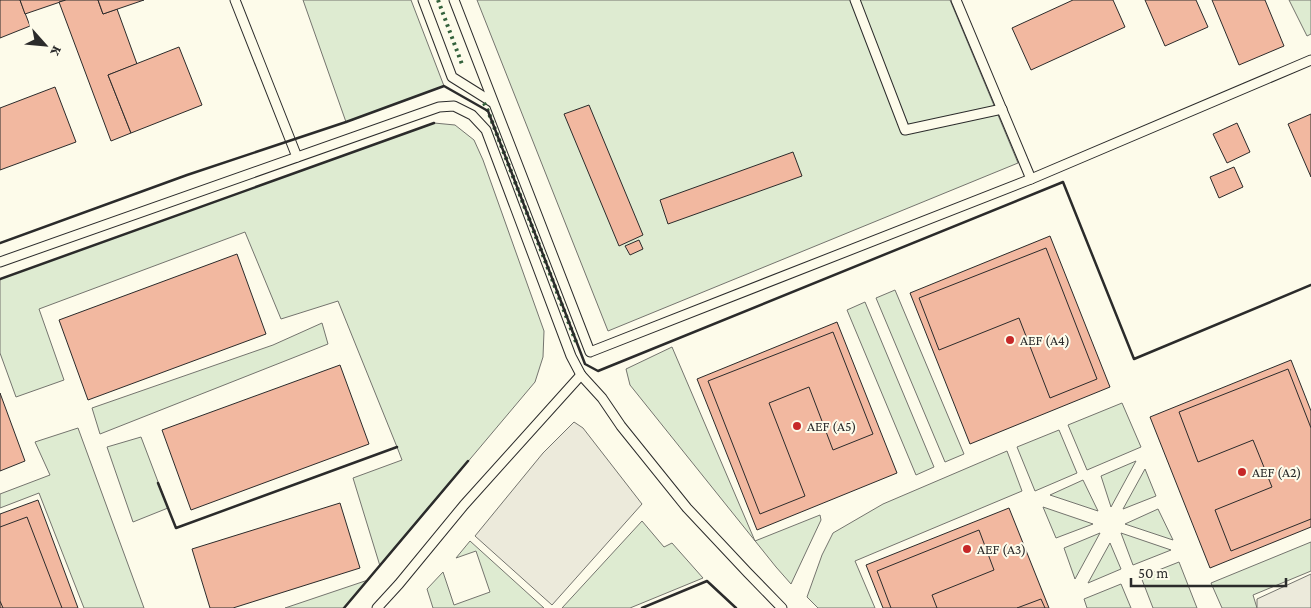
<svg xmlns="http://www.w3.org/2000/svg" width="1311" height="608" font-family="'Crimson Pro',serif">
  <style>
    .green { fill: #deebd1; stroke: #74746e }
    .parking { fill: #eceadb; stroke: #74746e }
    .building { fill: #f2b8a0; stroke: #2b2b2b }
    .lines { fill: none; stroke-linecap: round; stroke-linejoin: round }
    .service-casing { stroke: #2b2b2b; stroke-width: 11 }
    .service { stroke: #fdfbea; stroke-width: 9 }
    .hedge { stroke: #34623c; stroke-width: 4; stroke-dasharray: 2.5 4; stroke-linecap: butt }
    .wall { stroke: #2b2b2b; stroke-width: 2.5 }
    .poi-dot { fill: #c62828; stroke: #fdfbea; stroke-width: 2 }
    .labels { text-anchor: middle; stroke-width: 4; stroke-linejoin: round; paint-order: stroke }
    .poi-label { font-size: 14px; fill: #2b2b2b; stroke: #fdfbea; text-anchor: start }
  </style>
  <rect width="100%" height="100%" fill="#fdfbea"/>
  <g class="green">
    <polygon points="303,0 411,0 444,86 346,122"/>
    <polygon points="477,0 950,0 1018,163 608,331"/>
    <polygon points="1289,0 1311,0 1311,34 1307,36"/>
    <polygon points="434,123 455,125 474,140 483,160 544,331 543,357 535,382 380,566 353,478 402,460 397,447 338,301 281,319 245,232 39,309 64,380 16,397 0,353 0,279"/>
    <polygon points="895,290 964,454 945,462 876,298"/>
    <polygon points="865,302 934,467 916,475 847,310"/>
    <polygon points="322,323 328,344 100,434 92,408 273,345"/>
    <polygon points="672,347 755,541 820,515 821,520 791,584 776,567 630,385 626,369"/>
    <polygon points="1122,403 1141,447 1087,470 1068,425"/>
    <polygon points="78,428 144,608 84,608 39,493 0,508 0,494 50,475 35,442"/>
    <polygon points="1059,430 1077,473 1035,491 1017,447"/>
    <polygon points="141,437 168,508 133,522 107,447"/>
    <polygon points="1007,451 1022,491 855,561 875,608 818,608 807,597 822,555 833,533 883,504"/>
    <polygon points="1136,461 1111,507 1101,476"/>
    <polygon points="1145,469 1156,496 1123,509"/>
    <polygon points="1083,480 1098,511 1050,495"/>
    <polygon points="1043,507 1093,524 1056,538"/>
    <polygon points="1158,509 1173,540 1125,524"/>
    <polygon points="642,521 664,547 672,543 703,578 630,608 562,608"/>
    <polygon points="1100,533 1075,579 1064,548"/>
    <polygon points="1121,533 1171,550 1133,565"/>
    <polygon points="470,541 544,608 433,608 427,589 443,572 454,605 490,592 476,551 456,558"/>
    <polygon points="1311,542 1311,571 1253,595 1257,608 1222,608 1211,583"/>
    <polygon points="1110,543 1121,569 1088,583"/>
    <polygon points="1179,562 1197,608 1153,608 1141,577"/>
    <polygon points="368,580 344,608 285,608"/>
    <polygon points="1121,584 1131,608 1087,608 1084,599"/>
  </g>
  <g class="parking">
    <polygon points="574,422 583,428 642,504 552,605 475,536 543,453"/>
    <polygon points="1311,574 1311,608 1257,608 1257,599"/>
  </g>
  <g class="building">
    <polygon points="0,0 20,0 30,26 0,38"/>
    <polygon points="20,0 66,0 25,14"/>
    <polygon points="66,0 98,0 103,14 117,9 137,64 108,75 131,133 111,141 59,2"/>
    <polygon points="98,0 144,0 103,14"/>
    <polygon points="1073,0 1113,0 1125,27 1031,70 1012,28"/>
    <polygon points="1145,0 1196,0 1208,27 1165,46"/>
    <polygon points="1212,0 1265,0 1284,46 1239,65"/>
    <polygon points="179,47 202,105 131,133 108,75"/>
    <polygon points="55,87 76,142 0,170 0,108"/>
    <polygon points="589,105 643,235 619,246 564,114"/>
    <polygon points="1311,114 1311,177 1288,124"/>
    <polygon points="1237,123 1250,152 1227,163 1213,134"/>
    <polygon points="793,152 802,176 668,224 660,200"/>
    <polygon points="1234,167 1243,187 1219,198 1210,177"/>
    <polygon points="1050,236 1110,387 970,444 910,293"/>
    <polygon points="639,240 643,249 630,255 625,246"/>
    <polygon points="1046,248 1097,379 1050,398 1019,318 939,350 919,298"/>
    <polygon points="237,254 266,334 88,400 59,320"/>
    <polygon points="837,322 897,473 757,530 697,379"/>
    <polygon points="833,332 873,434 833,450 809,387 769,403 805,496 760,514 708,381"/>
    <polygon points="1291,360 1311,411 1311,527 1210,568 1150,417"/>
    <polygon points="340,365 369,444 191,510 162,430"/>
    <polygon points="1288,369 1311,428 1311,519 1231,551 1215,510 1272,487 1253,440 1198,462 1179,412"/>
    <polygon points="0,393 25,461 0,471"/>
    <polygon points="38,500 78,608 0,608 0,514"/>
    <polygon points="340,503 360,568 233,608 210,608 192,549"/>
    <polygon points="1009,508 1049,608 883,608 866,565"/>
    <polygon points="27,517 62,608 3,608 0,601 0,527"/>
    <polygon points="979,530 994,570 932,595 937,608 891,608 877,571"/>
    <polygon points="1041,599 1045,608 1017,608"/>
  </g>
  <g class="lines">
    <defs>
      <g id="service">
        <polyline points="235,0 297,157"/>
        <polyline points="423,0 452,77 492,102"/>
        <polyline points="454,0 590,352 1031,179 1311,60"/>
        <polyline points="855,0 905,130 1002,109"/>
        <polyline points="956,0 1031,179"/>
        <polyline points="0,262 439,107 454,106 472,115 486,130 571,356 581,375"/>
        <polyline points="377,608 399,584 464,505 581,375 602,398 621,426 687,508 748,573 782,608"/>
      </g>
    </defs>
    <use href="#service" class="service-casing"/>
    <use href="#service" class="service"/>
    <g class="hedge">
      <polyline points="438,0 463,67"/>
      <polyline points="484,103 488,111 576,342"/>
    </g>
    <g class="wall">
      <polyline points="0,243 187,175 346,122 444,86 488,111 585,364 598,371 1063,182 1134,359 1311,285"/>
      <polyline points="0,279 434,123"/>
      <polyline points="158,483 176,528 397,447"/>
      <polyline points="344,608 468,461"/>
      <polyline points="642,608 707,581 736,608"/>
    </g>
  </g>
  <g class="poi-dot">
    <circle cx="1010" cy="340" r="5"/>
    <circle cx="797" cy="426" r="5"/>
    <circle cx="1242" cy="472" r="5"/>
    <circle cx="967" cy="549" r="5"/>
  </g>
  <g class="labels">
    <g class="poi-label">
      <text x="1020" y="345">AEF (A4)</text>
      <text x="807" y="431">AEF (A5)</text>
      <text x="1252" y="477">AEF (A2)</text>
      <text x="977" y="554">AEF (A3)</text>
    </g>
  </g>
  <g transform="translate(45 45) rotate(117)" stroke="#fdfbea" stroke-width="4" paint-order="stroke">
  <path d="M0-4L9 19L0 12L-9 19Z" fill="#2b2b2b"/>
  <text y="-8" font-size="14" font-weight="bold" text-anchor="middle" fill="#2b2b2b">K</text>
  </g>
  <path d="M1131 578v8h155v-8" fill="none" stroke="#2b2b2b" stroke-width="2.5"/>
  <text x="1138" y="578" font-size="15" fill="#2b2b2b" stroke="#fdfbea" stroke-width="4" paint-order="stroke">50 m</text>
</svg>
